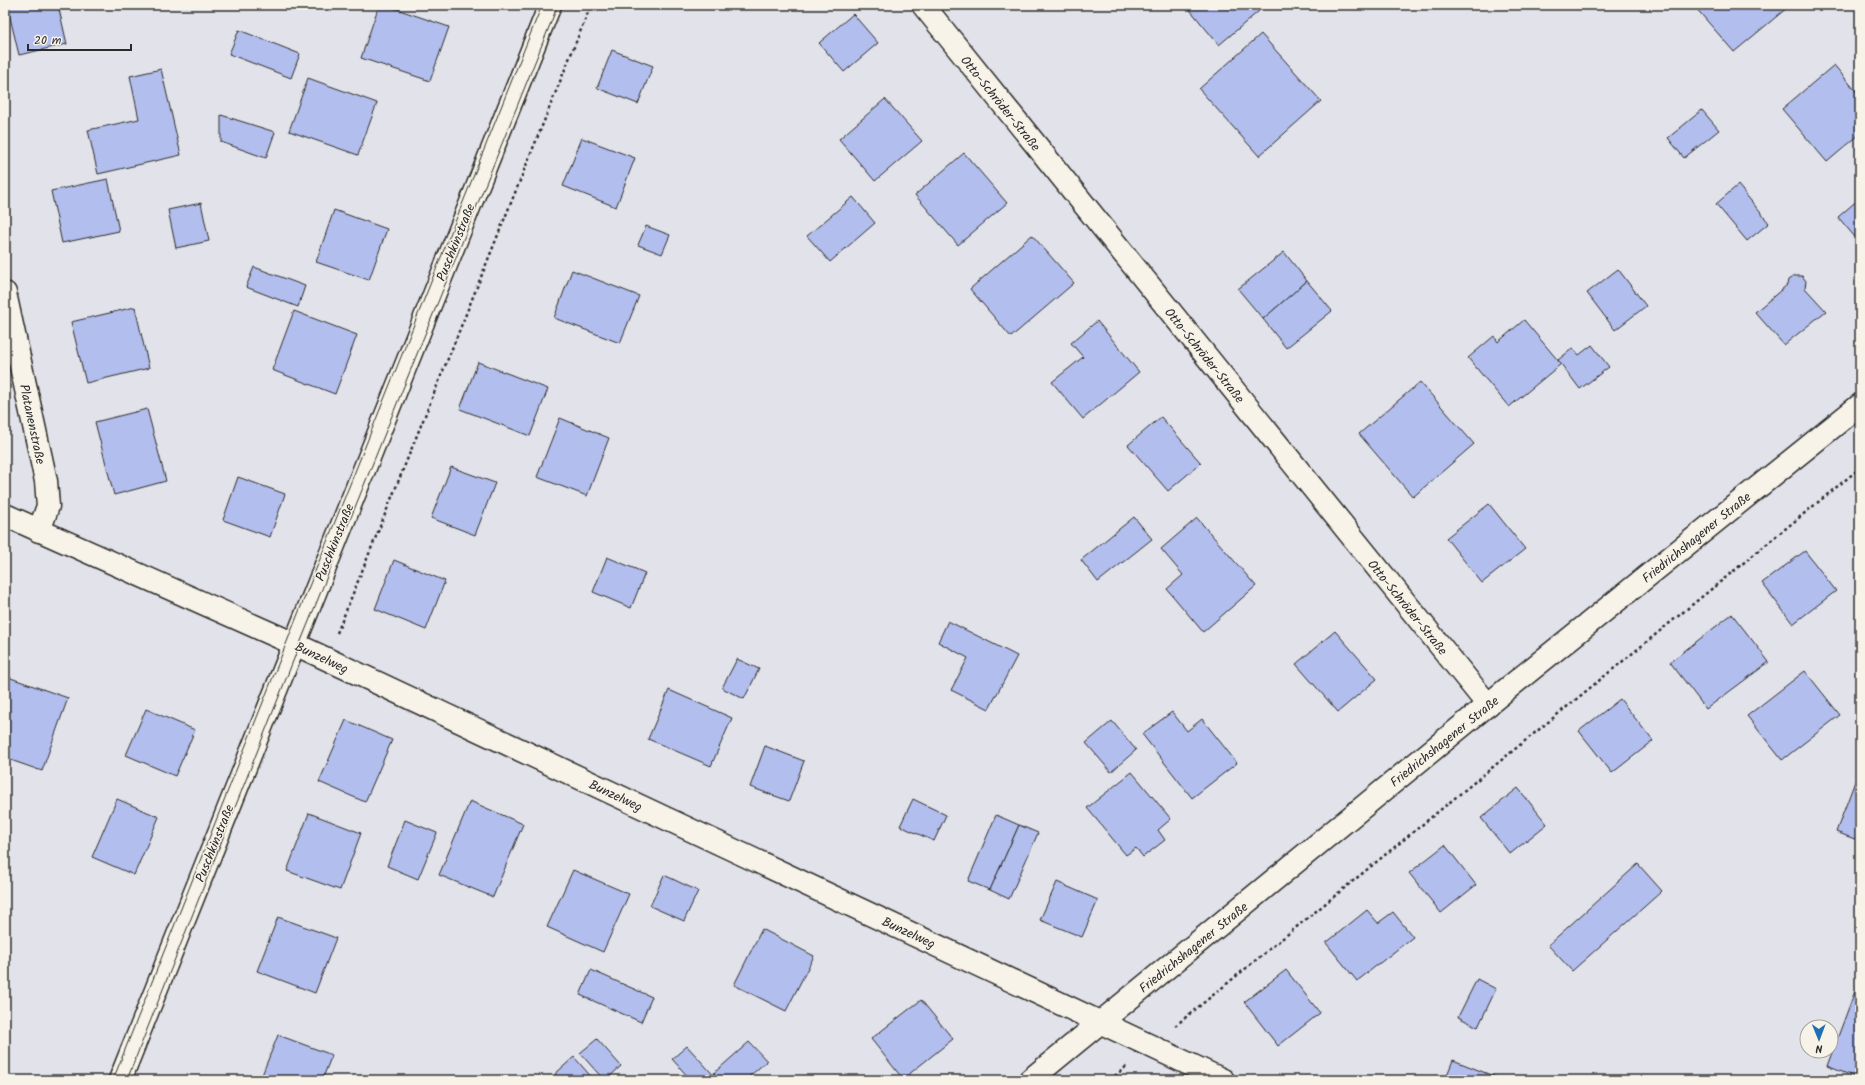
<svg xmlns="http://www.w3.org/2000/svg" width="1865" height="1085" font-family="Kalam,sans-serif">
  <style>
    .building { fill: #b2beee; stroke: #2b2b2b }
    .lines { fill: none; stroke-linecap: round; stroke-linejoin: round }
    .minor-casing { stroke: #2b2b2b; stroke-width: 25 }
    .major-casing { stroke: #2b2b2b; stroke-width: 25 }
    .path { stroke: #2b2b2b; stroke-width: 2.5; stroke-dasharray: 3 3; stroke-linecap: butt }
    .minor { stroke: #f7f3e8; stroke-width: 22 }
    .major { stroke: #f7f3e8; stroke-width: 22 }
    .tram { stroke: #2b2b2b; stroke-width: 1 }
    .labels { text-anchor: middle; stroke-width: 3; stroke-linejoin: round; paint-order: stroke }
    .street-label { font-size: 13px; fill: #2b2b2b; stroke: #f7f3e8 }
  </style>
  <rect width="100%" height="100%" fill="#e2e3ea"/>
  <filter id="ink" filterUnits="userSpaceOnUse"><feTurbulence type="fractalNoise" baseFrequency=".025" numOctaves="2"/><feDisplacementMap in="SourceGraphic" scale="8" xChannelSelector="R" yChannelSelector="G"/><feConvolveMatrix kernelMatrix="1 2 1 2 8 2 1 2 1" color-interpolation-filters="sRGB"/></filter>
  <g filter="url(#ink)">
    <g class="building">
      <polygon points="7,5 58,5 67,44 19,55"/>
      <polygon points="379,5 385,5 449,27 430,81 361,58"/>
      <polygon points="1186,5 1253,5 1259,11 1219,45"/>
      <polygon points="1697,5 1786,5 1788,7 1734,52 1695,7"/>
      <polygon points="853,14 878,43 844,72 819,43"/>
      <polygon points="239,30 300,54 291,78 229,54"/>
      <polygon points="1261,34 1321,101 1259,156 1199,89"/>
      <polygon points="612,50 653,66 638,104 597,88"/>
      <polygon points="1834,65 1860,96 1860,134 1827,162 1782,109"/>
      <polygon points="161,69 181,155 98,174 88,130 139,119 130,76"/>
      <polygon points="308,78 377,103 358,155 289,131"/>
      <polygon points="885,99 922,141 875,181 839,139"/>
      <polygon points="1702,110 1719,130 1684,158 1668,138"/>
      <polygon points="221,115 275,132 266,158 221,142"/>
      <polygon points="582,138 635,158 616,207 563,186"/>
      <polygon points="964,153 1007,203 958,245 915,195"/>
      <polygon points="108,179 119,231 62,243 51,191"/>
      <polygon points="1738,185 1769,223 1747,241 1716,204"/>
      <polygon points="853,197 875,223 830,262 807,236"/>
      <polygon points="1860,198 1860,243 1838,217"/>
      <polygon points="201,203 209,241 176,248 168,210"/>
      <polygon points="334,210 387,229 369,280 316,262"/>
      <polygon points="646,226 670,235 662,254 638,245"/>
      <polygon points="1032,235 1074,283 1011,337 970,289"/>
      <polygon points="1284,252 1307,281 1263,319 1238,289"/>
      <polygon points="254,267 305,286 298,307 246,287"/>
      <polygon points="1618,269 1646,306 1615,330 1587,293"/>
      <polygon points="572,270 639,296 620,343 554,318"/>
      <polygon points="1794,276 1802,276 1806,281 1805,288 1826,311 1784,345 1755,312 1787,285 1788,280"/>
      <polygon points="1307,281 1332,311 1286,348 1263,319"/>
      <polygon points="135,307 149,368 86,383 71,322"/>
      <polygon points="294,311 357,335 335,394 272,370"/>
      <polygon points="1524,320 1561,364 1509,407 1468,358 1494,336 1498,342"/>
      <polygon points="1097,321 1139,372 1083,419 1052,382 1083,357 1071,343"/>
      <polygon points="1592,345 1609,367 1580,389 1558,360 1573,348 1579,355"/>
      <polygon points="478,362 548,389 530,436 460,409"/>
      <polygon points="1420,382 1474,444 1413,497 1359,434"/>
      <polygon points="147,409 166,481 114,495 95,422"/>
      <polygon points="1161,417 1201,463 1168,491 1128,445"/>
      <polygon points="560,418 609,438 587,496 537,477"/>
      <polygon points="451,467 495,483 475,535 431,518"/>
      <polygon points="238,477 285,494 270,537 223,520"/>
      <polygon points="1489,504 1525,549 1482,583 1446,538"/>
      <polygon points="1134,517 1152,539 1098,582 1081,560"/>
      <polygon points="1197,518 1256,586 1203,632 1167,589 1183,575 1161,549"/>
      <polygon points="1805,551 1836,591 1793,624 1762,583"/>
      <polygon points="607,557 645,573 631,608 593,592"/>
      <polygon points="394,560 445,581 426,630 375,609"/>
      <polygon points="1732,614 1769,662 1706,709 1670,662"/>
      <polygon points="948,621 1017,656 989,709 951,690 968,658 938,642"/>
      <polygon points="1335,631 1377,679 1338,712 1296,664"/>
      <polygon points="737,659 759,669 744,699 722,688"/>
      <polygon points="1805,671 1840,715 1782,760 1747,716"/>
      <polygon points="5,676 68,698 42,771 5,758"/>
      <polygon points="669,690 732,718 711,766 648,739"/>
      <polygon points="1620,699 1653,741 1612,773 1579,731"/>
      <polygon points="146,709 195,730 175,776 126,755"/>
      <polygon points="1172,712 1187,731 1202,719 1237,763 1192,798 1142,734"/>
      <polygon points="346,720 392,740 365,802 319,782"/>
      <polygon points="1112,721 1136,750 1111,772 1086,743"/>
      <polygon points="765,746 804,761 789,801 750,787"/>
      <polygon points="1860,768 1860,841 1836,832"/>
      <polygon points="1132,772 1171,819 1158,830 1165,840 1143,857 1136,848 1126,855 1087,808"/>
      <polygon points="1518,788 1547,824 1510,854 1481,818"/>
      <polygon points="117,799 159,817 134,875 92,857"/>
      <polygon points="913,799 946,815 934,841 900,826"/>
      <polygon points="470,801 523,824 493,897 439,875"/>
      <polygon points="309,813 361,833 340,890 287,871"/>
      <polygon points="996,815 1019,825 990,890 968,881"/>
      <polygon points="405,820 437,833 418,879 387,866"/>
      <polygon points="1019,825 1038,833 1009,899 990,890"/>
      <polygon points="1445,845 1476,885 1441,913 1409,873"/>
      <polygon points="1638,864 1662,891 1572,971 1548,945"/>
      <polygon points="573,870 629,894 603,952 547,927"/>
      <polygon points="664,875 698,891 684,921 650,906"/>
      <polygon points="1057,882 1098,900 1082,937 1040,920"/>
      <polygon points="1367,910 1378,923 1393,912 1413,937 1357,981 1326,943"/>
      <polygon points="278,917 336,938 315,993 257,971"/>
      <polygon points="762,929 814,956 786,1011 734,985"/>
      <polygon points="591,970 652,997 641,1022 580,995"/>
      <polygon points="1286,970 1320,1013 1278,1046 1244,1002"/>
      <polygon points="1477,979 1496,989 1478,1027 1458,1017"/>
      <polygon points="1855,991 1860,993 1860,1079 1827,1066"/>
      <polygon points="921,1000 953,1039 903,1079 871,1039"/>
      <polygon points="278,1035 332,1055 322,1080 260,1080"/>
      <polygon points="597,1039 621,1066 606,1080 604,1080 580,1053"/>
      <polygon points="749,1042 767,1061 745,1080 720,1080 714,1073"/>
      <polygon points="687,1046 718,1080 691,1080 672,1059"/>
      <polygon points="574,1057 594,1080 560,1080 555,1074"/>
      <polygon points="1453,1060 1501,1079 1500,1080 1445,1080"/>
    </g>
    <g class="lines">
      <defs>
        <g id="minor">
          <polyline points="923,5 1488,705"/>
          <polyline points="5,293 46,481 48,506 39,531"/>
          <polyline points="5,515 299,646 1223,1080"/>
          <polyline points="120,1080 550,5"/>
        </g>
        <polyline id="major" points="1030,1080 1507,689 1860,405"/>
      </defs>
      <use href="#minor" class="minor-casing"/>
      <use href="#major" class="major-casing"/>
      <g class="path">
        <polyline points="337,633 591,5"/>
        <polyline points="1175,1026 1860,468"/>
        <polyline points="1110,1080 1127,1066"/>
      </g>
      <use href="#minor" class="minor"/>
      <use href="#major" class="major"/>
      <g class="tram">
        <polyline points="113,1080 298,614 542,5"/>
        <polyline points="127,1080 299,646 558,5"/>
      </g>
    </g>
  </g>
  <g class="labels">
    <g class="street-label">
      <text transform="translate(1001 103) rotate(51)" y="5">Otto-Schröder-Straße</text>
      <text transform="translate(455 242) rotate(-68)" y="5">Puschkinstraße</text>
      <text transform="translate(1205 355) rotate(51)" y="5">Otto-Schröder-Straße</text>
      <text transform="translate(33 424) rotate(78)" y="5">Platanenstraße</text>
      <text transform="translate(1696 537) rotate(-39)" y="5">Friedrichshagener Straße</text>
      <text transform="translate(334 542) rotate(-68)" y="5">Puschkinstraße</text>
      <text transform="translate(1408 607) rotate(51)" y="5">Otto-Schröder-Straße</text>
      <text transform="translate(322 657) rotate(25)" y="5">Bunzelweg</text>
      <text transform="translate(1444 741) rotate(-39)" y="5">Friedrichshagener Straße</text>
      <text transform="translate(616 795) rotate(25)" y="5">Bunzelweg</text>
      <text transform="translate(214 843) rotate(-68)" y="5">Puschkinstraße</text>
      <text transform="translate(909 932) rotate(25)" y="5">Bunzelweg</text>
      <text transform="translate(1193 947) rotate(-39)" y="5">Friedrichshagener Straße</text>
    </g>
  </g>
  <rect width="1865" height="1085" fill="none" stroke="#f7f3e8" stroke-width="20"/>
  <rect x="10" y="10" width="1845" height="1065" fill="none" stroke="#2b2b2b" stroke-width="1.5" filter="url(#ink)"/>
  <g transform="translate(1819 1039) rotate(179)"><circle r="19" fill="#f7f3e8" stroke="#a5a39c"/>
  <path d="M0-3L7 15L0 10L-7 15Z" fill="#1f6fb2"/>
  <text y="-6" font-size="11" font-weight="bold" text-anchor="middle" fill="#2b2b2b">N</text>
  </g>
  <path d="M28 44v6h103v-6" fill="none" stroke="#2b2b2b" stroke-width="2"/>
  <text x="34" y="44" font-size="12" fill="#2b2b2b" stroke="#f7f3e8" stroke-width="3" paint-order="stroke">20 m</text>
</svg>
